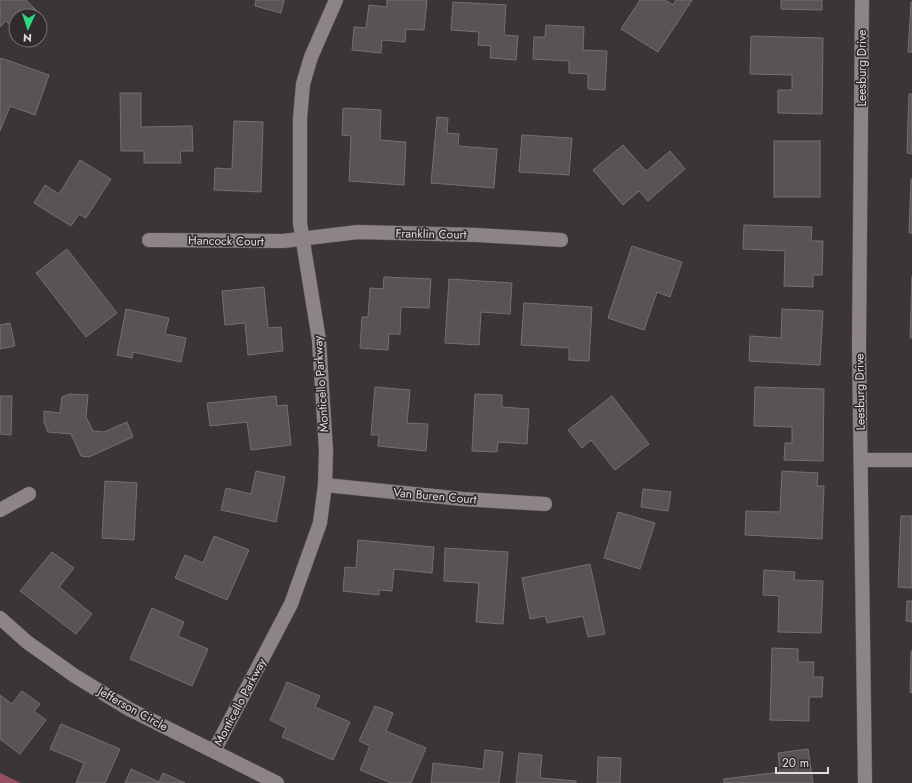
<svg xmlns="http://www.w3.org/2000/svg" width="912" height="783" font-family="Jost,sans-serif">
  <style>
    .forest { fill: #925060 }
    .building { fill: #5a5354; stroke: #766e70 }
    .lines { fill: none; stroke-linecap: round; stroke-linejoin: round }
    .minor-casing { stroke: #585253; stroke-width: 15 }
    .minor { stroke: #8c8486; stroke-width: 14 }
    .labels { text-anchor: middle; stroke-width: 3.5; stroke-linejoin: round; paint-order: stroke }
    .street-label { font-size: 12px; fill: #e0dcdd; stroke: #322b2d }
  </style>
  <rect width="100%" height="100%" fill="#3c3537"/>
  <polygon class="forest" points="0,773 21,783 0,783"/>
  <g class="building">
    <polygon points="0,0 26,0 41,15 40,16 16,16 16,30 6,21 0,27"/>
    <polygon points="256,0 284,0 281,13 255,6"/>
    <polygon points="387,0 427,0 424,30 406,29 405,42 382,40 381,53 352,50 354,27 366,28 369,5 387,7"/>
    <polygon points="640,0 665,0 673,5 676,0 692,0 658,52 621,29"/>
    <polygon points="781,0 822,0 822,10 781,9"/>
    <polygon points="453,2 506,5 504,35 518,36 516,60 490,58 491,46 478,45 479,32 451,30"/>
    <polygon points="911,2 912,2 912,52 908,52"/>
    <polygon points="546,25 584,27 583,50 607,51 605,90 588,89 588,74 569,73 569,61 533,59 534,37 545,37"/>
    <polygon points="751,36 823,38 822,114 778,113 778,90 792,90 792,75 750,74"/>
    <polygon points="1,58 49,75 35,115 10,106 0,131 0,60"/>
    <polygon points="120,93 141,93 141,127 192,126 193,151 180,151 181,163 144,163 144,151 121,151"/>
    <polygon points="909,94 912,94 912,154 907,153"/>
    <polygon points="343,108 381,110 380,140 406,142 404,185 349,181 351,136 342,135"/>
    <polygon points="437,117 448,118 447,133 459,134 458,146 497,149 494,188 431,183"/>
    <polygon points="234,121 263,122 261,192 214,190 215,168 232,169"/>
    <polygon points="522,135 572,138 569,175 519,172"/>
    <rect x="774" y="141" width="46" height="56"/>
    <polygon points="623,145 646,171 670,151 685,169 648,201 639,191 623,205 593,170"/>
    <polygon points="80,160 111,179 86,218 79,214 71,226 34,203 45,185 59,194"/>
    <polygon points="911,179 912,179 912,233 909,233"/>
    <polygon points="744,225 812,227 811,241 823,241 822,275 813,275 813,287 784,286 785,251 743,249"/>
    <polygon points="632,246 682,262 670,297 657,292 644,330 608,318"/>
    <polygon points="67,249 117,313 86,337 36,273"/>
    <polygon points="912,276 912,338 910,338"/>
    <polygon points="384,277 431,279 429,308 401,307 400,334 389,334 388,350 360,348 362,317 368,317 370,288 383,289"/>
    <polygon points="449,279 512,283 510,314 481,312 479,345 445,343"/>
    <polygon points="264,287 268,328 281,327 283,351 248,355 245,323 225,325 222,291"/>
    <polygon points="524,303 592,307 589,361 569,360 569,348 521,345"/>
    <polygon points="126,309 169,318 165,334 186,338 181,362 133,352 132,358 117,355"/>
    <polygon points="782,309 823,311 820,365 749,361 750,336 781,338"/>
    <polygon points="10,323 15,346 0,349 0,325"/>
    <polygon points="375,387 410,390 407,423 428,424 426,451 378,446 379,435 371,435"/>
    <polygon points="755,387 824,389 823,461 784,460 785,443 792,443 792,427 754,426"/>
    <polygon points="70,394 88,395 86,417 93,431 104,432 127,422 133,437 89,457 81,456 71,434 48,432 44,422 44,411 60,413 62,397"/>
    <polygon points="475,394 502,395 502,407 529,409 527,444 498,442 497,452 472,451"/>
    <polygon points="0,396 12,396 11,435 0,434"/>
    <polygon points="276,396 277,406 287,405 291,445 251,450 247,422 210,426 207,403"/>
    <polygon points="612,396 649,444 615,470 591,440 582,448 568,430"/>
    <polygon points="256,471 285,477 276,522 221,510 226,488 251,494"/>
    <polygon points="782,471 818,473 817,486 824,486 822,539 745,535 746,511 780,512"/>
    <polygon points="105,481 137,483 134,540 102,538"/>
    <polygon points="643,489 671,492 668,511 641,507"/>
    <polygon points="618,512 655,523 640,569 604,558"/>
    <polygon points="901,516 912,516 912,588 898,587"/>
    <polygon points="214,536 249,550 227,600 175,578 185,555 203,563"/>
    <polygon points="358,540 434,547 432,573 394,569 392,591 379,590 379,595 343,591 345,567 356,568"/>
    <polygon points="445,548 508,552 503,624 476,622 479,583 444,581"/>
    <polygon points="52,552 74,568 59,587 92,614 76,634 20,591"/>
    <polygon points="590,564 605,634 588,637 583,616 547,623 545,616 530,619 522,578"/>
    <polygon points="764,570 795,572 794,580 823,581 821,633 778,632 779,596 763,595"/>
    <polygon points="907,601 912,601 912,622 906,621"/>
    <polygon points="152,608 184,622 178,636 208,649 192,686 130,659"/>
    <polygon points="772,648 798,649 798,662 814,662 813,677 823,677 822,697 809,697 809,721 770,720"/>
    <polygon points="911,651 912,651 912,693 910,692"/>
    <polygon points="287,682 320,696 315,707 350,722 333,760 282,737 286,728 270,720"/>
    <polygon points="22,691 40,704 34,711 46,720 20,754 0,739 0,695 12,704"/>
    <polygon points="375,706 393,713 386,731 426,748 411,783 391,783 360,770 370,746 359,741"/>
    <polygon points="61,724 120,749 105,783 76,783 84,763 50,749"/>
    <polygon points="808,749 813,783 724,783 724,779 780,772 778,753"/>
    <polygon points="485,750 503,752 499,783 431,783 433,763 483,769"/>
    <polygon points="519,753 542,755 540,778 576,781 576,783 516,783"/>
    <polygon points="598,757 621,758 620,783 597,783"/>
    <polygon points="131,769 159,782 163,773 185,783 125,783"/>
  </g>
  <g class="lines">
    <defs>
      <g id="minor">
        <polyline points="862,0 859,346 865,783"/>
        <polyline points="149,240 283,241 358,232 477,235 561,240"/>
        <polyline points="861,460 912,460"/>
        <polyline points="325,485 463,499 545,504"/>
        <polyline points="0,510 29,494"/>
        <polyline points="0,618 27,642 75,676 129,709 277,783"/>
        <polyline points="214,751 291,604 320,523 325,485 326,450 319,340 300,223 300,119 303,84 311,57 336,0"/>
      </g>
    </defs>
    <use href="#minor" class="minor-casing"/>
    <use href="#minor" class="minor"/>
  </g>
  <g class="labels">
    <g class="street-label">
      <text transform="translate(862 68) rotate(-90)" y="4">Leesburg Drive</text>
      <text transform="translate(431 234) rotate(1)" y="4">Franklin Court</text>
      <text transform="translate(226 241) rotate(1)" y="4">Hancock Court</text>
      <text transform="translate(321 384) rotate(-94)" y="4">Monticello Parkway</text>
      <text transform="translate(860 392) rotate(-91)" y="4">Leesburg Drive</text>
      <text transform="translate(435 496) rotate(5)" y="4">Van Buren Court</text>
      <text transform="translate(240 702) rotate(-62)" y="4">Monticello Parkway</text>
      <text transform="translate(133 709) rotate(29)" y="4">Jefferson Circle</text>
    </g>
  </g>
  <g transform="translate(28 28) rotate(183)"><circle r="19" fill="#322b2d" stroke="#787273"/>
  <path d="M0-3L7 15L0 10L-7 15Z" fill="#31d882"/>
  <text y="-6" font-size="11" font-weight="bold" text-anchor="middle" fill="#e0dcdd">N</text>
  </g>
  <path d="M776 767v6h52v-6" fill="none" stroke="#e0dcdd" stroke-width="2"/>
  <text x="782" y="767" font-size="12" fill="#e0dcdd" stroke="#322b2d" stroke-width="3" paint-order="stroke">20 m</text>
</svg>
